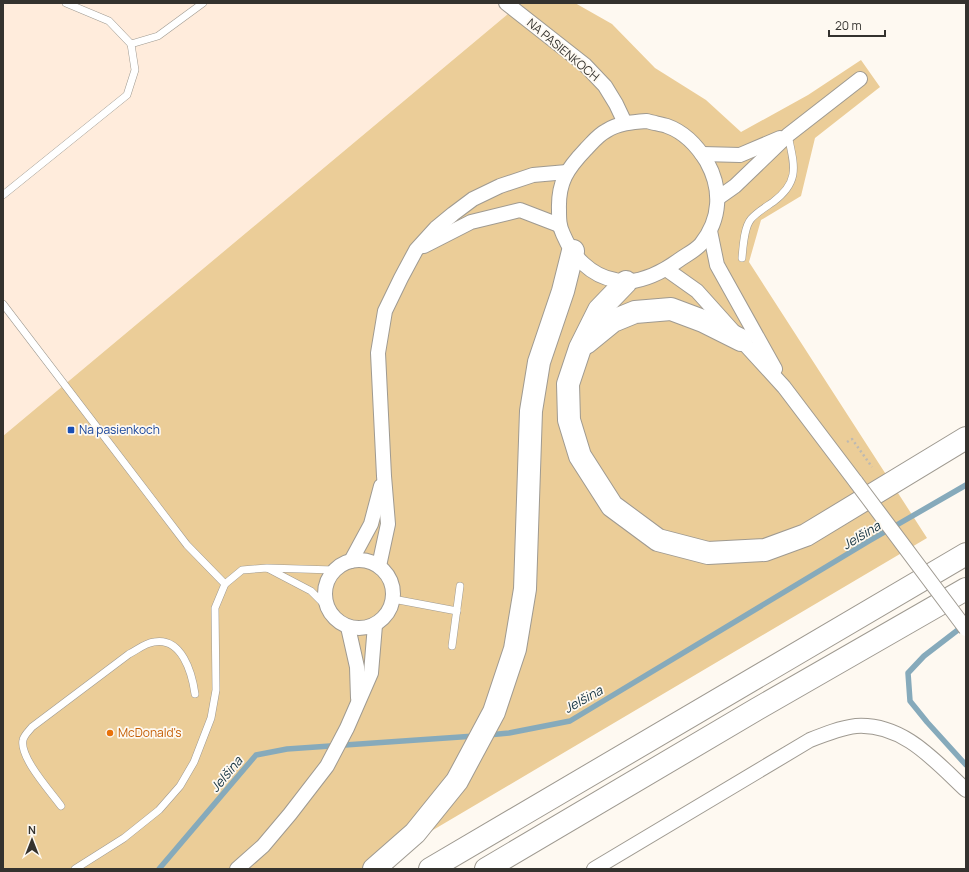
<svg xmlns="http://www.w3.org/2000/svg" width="969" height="872" font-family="Manrope,sans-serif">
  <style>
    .industrial { fill: #ffecdc }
    .green { fill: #ebcd98 }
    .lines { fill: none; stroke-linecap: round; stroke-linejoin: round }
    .stream { stroke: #86aabb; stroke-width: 5.5 }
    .lane-casing { stroke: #9f9a91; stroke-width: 8 }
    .street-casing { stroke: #9f9a91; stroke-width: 16 }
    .highway-casing { stroke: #9f9a91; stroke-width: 24 }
    .path { stroke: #bdb9b2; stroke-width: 2.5; stroke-dasharray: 2 3; stroke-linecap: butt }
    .lane { stroke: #fff; stroke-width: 7 }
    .street { stroke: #fff; stroke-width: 14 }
    .highway { stroke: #fff; stroke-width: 22 }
    .street-bridge-casing { stroke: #9f9a91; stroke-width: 16; stroke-linecap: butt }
    .street-bridge { stroke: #fff; stroke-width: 14 }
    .transit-dot { fill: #1a4fb4; stroke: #fef9f1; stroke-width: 1.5 }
    .food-dot { fill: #e8710a; stroke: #fef9f1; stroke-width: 1.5 }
    .labels { text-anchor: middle; stroke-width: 3.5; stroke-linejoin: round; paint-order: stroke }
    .street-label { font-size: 12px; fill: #34322e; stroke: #fef9f1 }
    .transit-label { font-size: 12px; fill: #164399; stroke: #fef9f1; text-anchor: start }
    .food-label { font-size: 12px; fill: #c56008; stroke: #fef9f1; text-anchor: start }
    .water-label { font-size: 13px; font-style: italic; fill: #123140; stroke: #fef9f1 }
  </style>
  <rect width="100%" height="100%" fill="#fef9f1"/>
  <polygon class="industrial" points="3,3 521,3 3,436"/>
  <polygon class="green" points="521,3 575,3 612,24 655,68 706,100 741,132 808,95 861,60 880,87 815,138 801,196 761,220 749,262 927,538 367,869 3,869 3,436"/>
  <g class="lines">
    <g class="stream">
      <polyline points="963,626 924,656 908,673 910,701 927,722 966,765"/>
      <polyline points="488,735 509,733 570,721 869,541 966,485"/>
      <polyline points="159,869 256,755 287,749 475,736"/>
    </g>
    <defs>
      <g id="lane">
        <polyline points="66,3 109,21 131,44 158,36 203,3"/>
        <polyline points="3,195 127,95 135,70 131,44"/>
        <path d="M742 258C743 247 744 227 751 219 757 212 766 207 773 202 801 181 794 165 788 135"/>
        <polyline points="3,304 187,545 225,584"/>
        <polyline points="269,569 311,591 327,607"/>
        <polyline points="393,599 457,611"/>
        <polyline points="452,646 460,586"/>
        <path d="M61 806C51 792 19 757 23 740 24 735 29 731 32 727L129 654C137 650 145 643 154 642 182 637 192 673 195 694"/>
        <polyline points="75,869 124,838 159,810 180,786 194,762 211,718 216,690 215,608 225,584 242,570 267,568 334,570"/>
      </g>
      <g id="street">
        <polyline points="506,3 585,65 605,86 616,104 625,123"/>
        <path d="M647 121C653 123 661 124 667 126 684 132 698 147 707 162 722 189 721 219 701 244 696 250 686 255 679 260 664 271 646 280 627 282 623 282 618 281 615 280 591 276 572 256 563 234 559 226 559 219 559 210 558 182 567 169 586 149 592 143 598 135 606 131 618 123 633 122 647 121Z"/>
        <polyline points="702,154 740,155 780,138"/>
        <polyline points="718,198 735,186 788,135 860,79"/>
        <polyline points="710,231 717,265 775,369"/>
        <polyline points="424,246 471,222 520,210 559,225"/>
        <polyline points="666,269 697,291 741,340 784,387 856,482"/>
        <circle cx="359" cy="594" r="34"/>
        <polyline points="351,561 371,524 381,486"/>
        <polyline points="379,566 388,524 384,476 378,353 385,311 401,278 416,250 436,228 453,214 473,199 500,186 533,175 567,172"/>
        <polyline points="348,627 357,667 358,698"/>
        <polyline points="237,869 263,846 290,814 327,766 347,728 371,673 375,625"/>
        <path d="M594 869 810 740C825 734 840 728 856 726 903 723 935 761 966 790"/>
      </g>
      <g id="highway">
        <polyline points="626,282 599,310 580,348 568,384 569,420 580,456 612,506 658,540 708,553 765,550 806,535 966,438"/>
        <polyline points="586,343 613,321 635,312 671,309 703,321 741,340"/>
        <polyline points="374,869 415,833 457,781 494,712 515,649 525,589 531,411 539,362 563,291 573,251"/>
        <polyline points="430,869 966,554"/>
        <polyline points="486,869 757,709 966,589"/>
      </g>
    </defs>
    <use href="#lane" class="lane-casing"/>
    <use href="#street" class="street-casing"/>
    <use href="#highway" class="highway-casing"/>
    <polyline class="path" points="847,442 852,439 872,467"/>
    <use href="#lane" class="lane"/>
    <use href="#street" class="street"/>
    <use href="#highway" class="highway"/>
    <defs>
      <polyline id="street-bridge" points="856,482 966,629"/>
    </defs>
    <use href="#street-bridge" class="street-bridge-casing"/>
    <use href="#street-bridge" class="street-bridge"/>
  </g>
  <rect class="transit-dot" x="67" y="426" width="8" height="8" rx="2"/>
  <circle class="food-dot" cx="110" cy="733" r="4"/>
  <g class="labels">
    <g class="street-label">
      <text transform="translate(563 50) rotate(40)" y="4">NA PASIENKOCH</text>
    </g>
    <g class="transit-label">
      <text x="79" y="434">Na pasienkoch</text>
    </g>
    <g class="food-label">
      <text x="118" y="737">McDonald's</text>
    </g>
    <g class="water-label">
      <text transform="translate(861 535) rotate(-31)" y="5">Jelšina</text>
      <text transform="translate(583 699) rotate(-29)" y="5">Jelšina</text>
      <text transform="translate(226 774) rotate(-50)" y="5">Jelšina</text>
    </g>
  </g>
  <rect width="969" height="872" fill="none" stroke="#34322e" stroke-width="8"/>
  <g transform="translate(32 840)" stroke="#fef9f1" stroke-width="3" paint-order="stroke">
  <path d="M0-3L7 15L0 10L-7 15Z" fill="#34322e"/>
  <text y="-6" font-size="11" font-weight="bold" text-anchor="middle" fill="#34322e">N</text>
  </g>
  <path d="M829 30v6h56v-6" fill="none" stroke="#34322e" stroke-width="2"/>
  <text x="835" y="30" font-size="12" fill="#34322e" stroke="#fef9f1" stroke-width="3" paint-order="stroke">20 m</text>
</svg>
